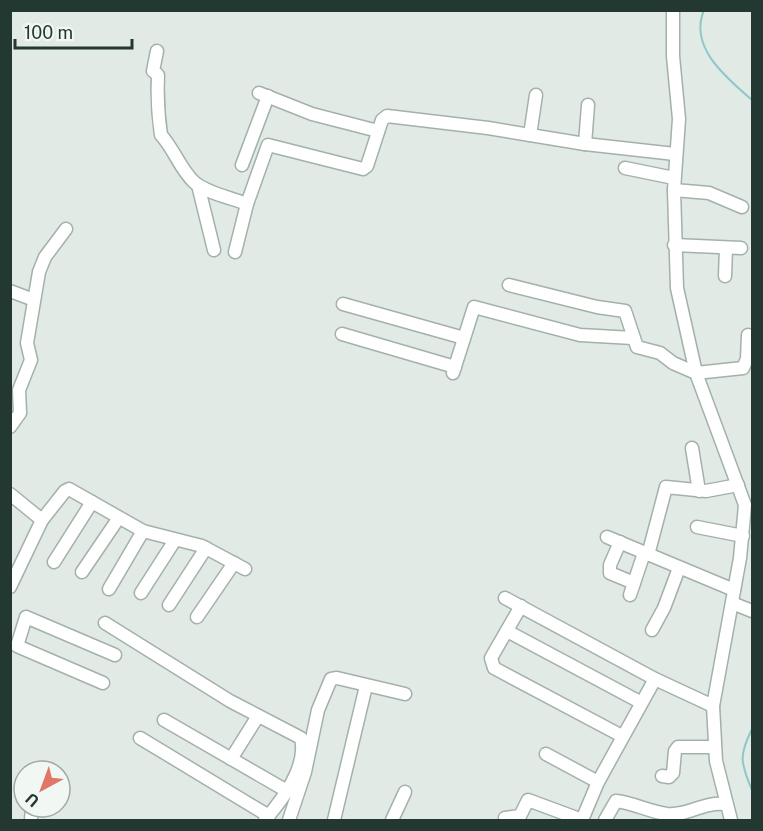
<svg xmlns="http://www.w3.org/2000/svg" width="763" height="831" font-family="'Public Sans',sans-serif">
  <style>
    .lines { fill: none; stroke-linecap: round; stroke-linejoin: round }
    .stream { stroke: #8fc7c8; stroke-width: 2 }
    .minor-casing { stroke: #a4b1ab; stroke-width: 15 }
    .minor { stroke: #fff; stroke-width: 12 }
  </style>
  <rect width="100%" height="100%" fill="#e1eae5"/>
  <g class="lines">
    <g class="stream">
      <path d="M704 10C688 48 728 79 752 100"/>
      <path d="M752 729C739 755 740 762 752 790"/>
    </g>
    <defs>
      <g id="minor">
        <polyline points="673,10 673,56 679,119 674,190 677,288 696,373 745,505 740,558 713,706 716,761 731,820"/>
        <path d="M157 51 153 71 158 75C157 96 158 115 161 135 174 149 180 169 194 182 206 193 232 198 247 204"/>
        <polyline points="259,93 312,114 378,131"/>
        <polyline points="530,135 536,95"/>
        <polyline points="585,144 588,105"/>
        <polyline points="242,165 268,96"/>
        <polyline points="625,168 674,178"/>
        <polyline points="198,185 214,250"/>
        <polyline points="674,190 709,193 742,207"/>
        <polyline points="674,245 741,248"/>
        <polyline points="235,252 247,204 268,145 363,169 367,166 382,120 387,116 488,128 585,144 675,154"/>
        <polyline points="725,276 726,248"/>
        <polyline points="509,285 597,307 625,311 637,347 660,353 673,363 696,373 743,368 747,359 748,335"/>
        <polyline points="10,291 34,300"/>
        <polyline points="343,304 464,338"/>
        <polyline points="342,334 455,367"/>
        <polyline points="453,373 474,307 580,335 633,338"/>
        <polyline points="10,427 20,413 19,390 31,360 27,343 39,272 45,257 66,229"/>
        <polyline points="692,448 699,491"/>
        <polyline points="10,494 42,520 10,587"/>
        <polyline points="42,520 65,491 69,489 143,531 202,546 245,569"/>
        <polyline points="697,527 743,536"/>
        <polyline points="607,537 734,590"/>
        <polyline points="620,542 610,565 610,573 634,583"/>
        <polyline points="648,555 666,487 706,491 738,485"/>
        <polyline points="54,562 92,502"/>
        <polyline points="82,572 118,519"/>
        <polyline points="109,589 143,531"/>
        <polyline points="141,593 175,540"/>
        <polyline points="630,595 644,553"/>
        <polyline points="505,598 655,679 713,706"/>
        <polyline points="732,603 752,611"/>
        <polyline points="169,605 206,548"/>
        <polyline points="521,606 491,658 494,668 622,736"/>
        <polyline points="197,617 234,563"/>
        <path d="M105 623 230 701 301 738C308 767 282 800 265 820"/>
        <polyline points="652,630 664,608 679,568"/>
        <polyline points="507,631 640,702"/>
        <polyline points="103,683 17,646 26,617 115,655"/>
        <polyline points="164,720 287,791"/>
        <polyline points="140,738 269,816"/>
        <polyline points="546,754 598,782"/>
        <polyline points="231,759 258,716"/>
        <polyline points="662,776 669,777 673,773 675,751 678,747 714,747"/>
        <polyline points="31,820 32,807"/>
        <polyline points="289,820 305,772 318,710 331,679 337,678 405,694"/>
        <polyline points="334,820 366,686"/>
        <polyline points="392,820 405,792"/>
        <polyline points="505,820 505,818 520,816 528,800 582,820"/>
        <polyline points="582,820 598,782 655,679"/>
        <path d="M605 820 616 801C634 803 650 812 667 814 689 816 701 802 725 804"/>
      </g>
    </defs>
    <use href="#minor" class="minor-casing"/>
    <use href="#minor" class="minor"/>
  </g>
  <rect width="763" height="831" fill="none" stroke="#233830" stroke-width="24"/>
  <g transform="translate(42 789) rotate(221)"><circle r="28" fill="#f1f7f3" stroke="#9faba5" stroke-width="1.5"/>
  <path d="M0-4.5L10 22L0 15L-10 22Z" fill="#e17667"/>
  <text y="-9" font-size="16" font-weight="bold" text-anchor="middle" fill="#233830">U</text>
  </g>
  <path d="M15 39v9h117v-9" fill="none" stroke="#233830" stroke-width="3"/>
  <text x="24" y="39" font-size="18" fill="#233830" stroke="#f1f7f3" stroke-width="4.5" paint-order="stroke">100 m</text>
</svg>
